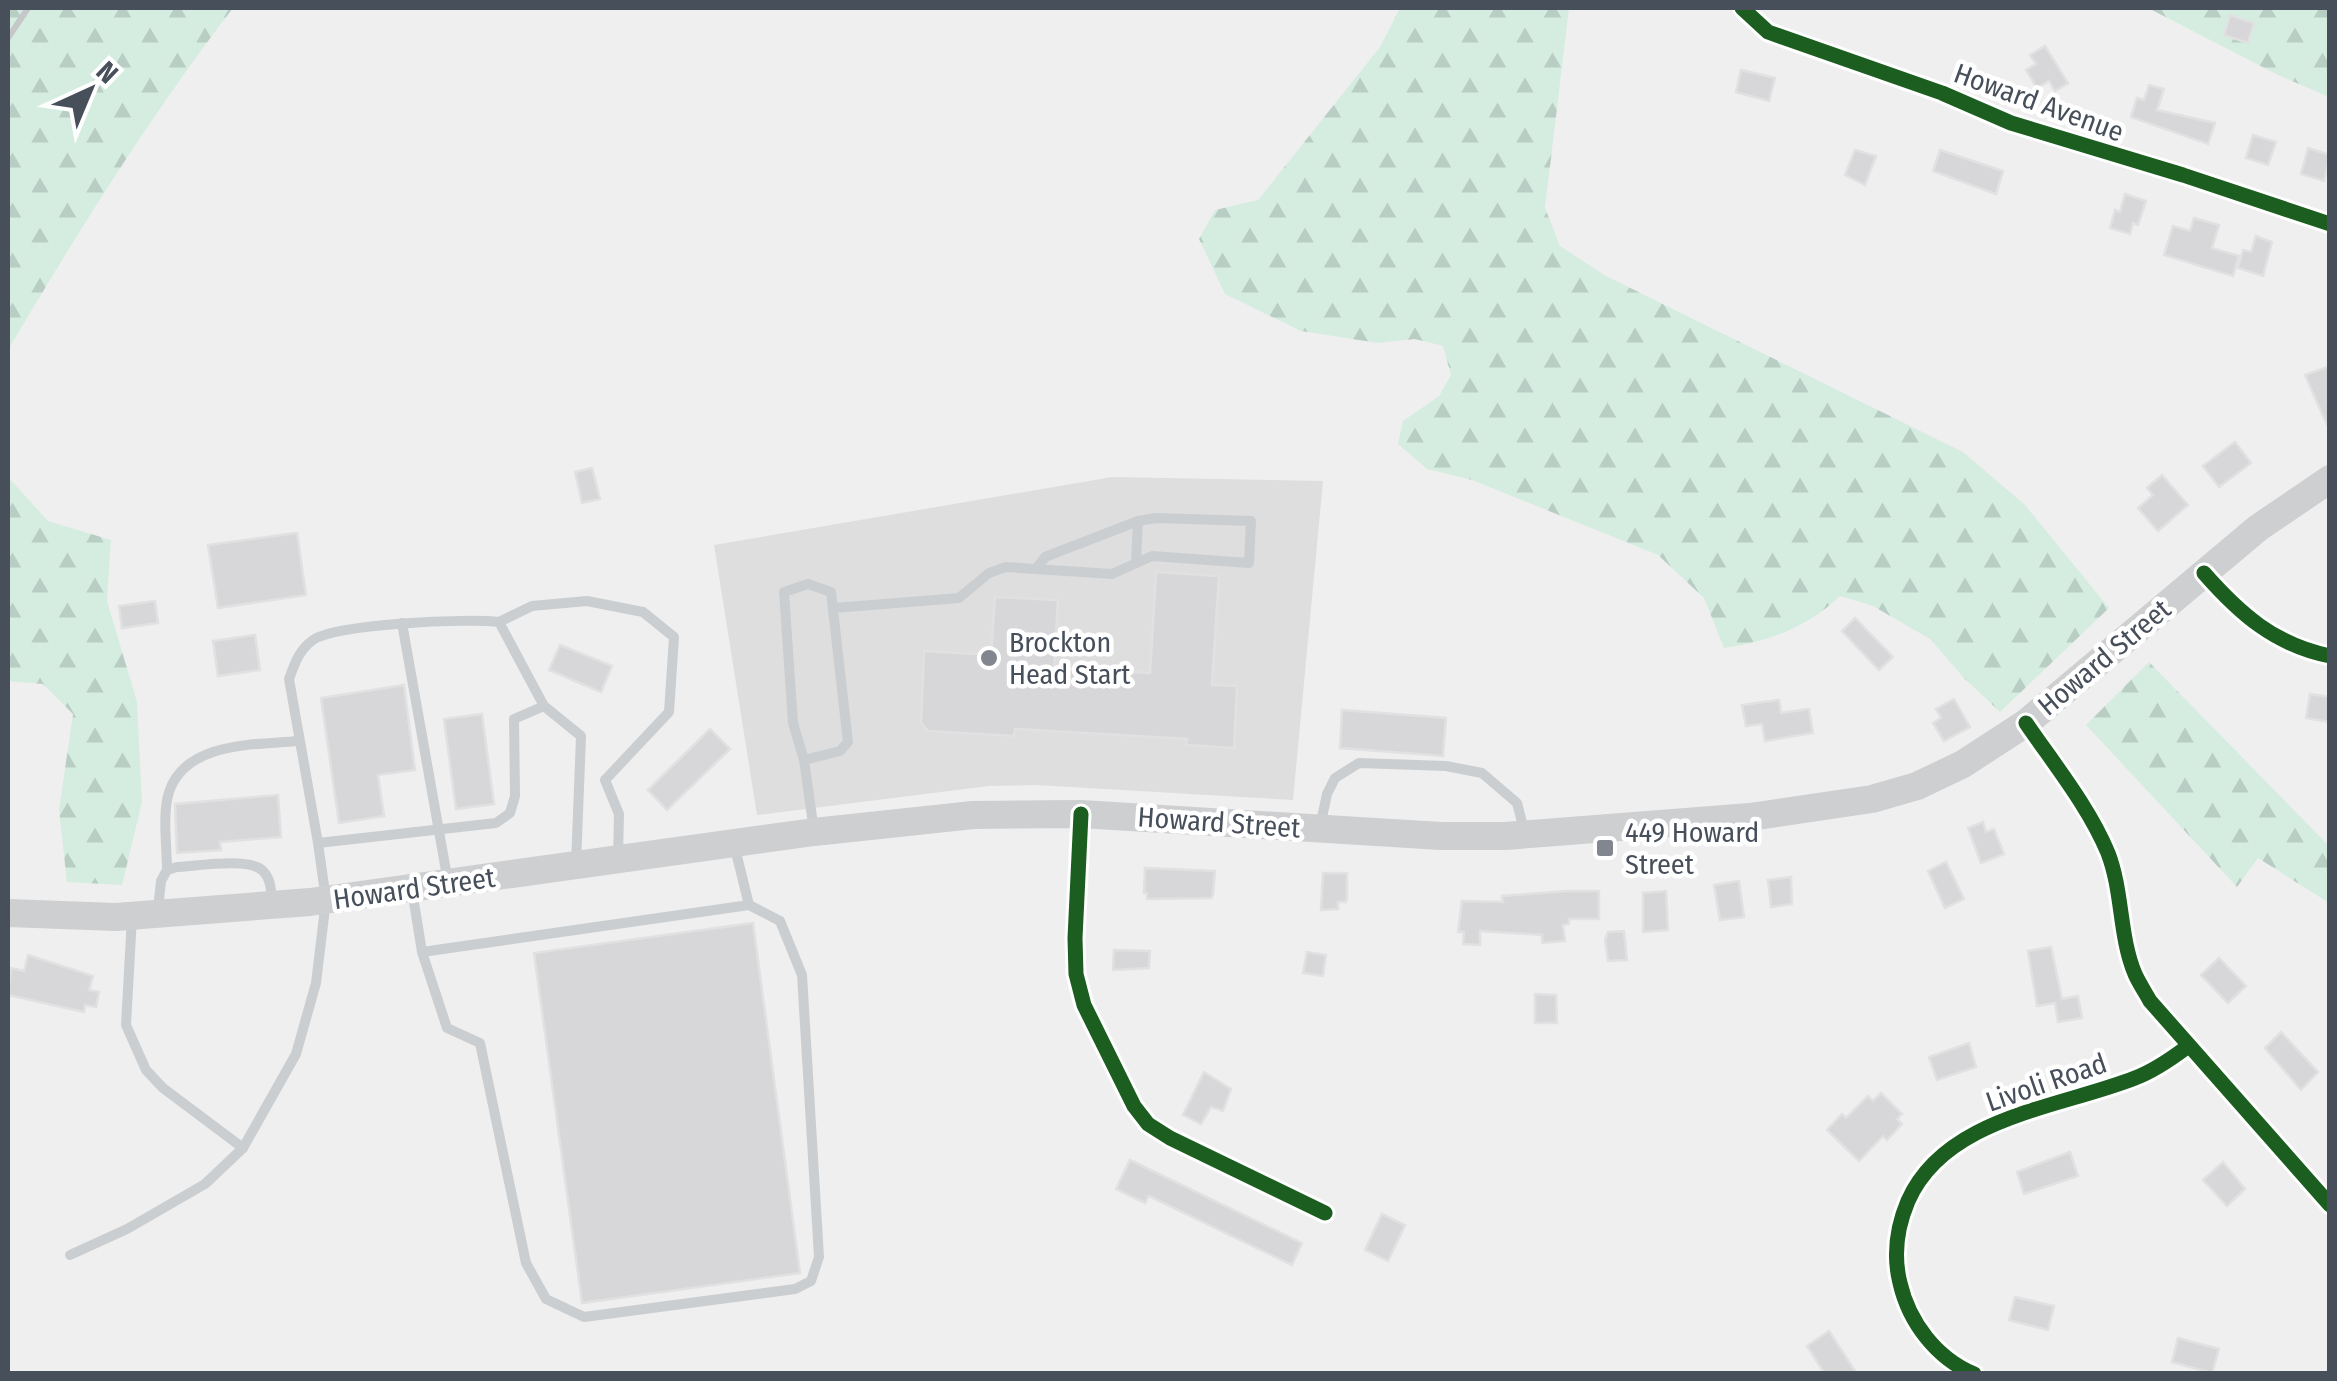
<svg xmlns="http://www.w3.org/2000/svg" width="2337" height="1381" font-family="'Fira Sans Condensed',sans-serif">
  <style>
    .education { fill: #dededf }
    .forest { fill: url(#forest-firs) }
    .building { fill: #d7d7d9; stroke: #e1e1e2; stroke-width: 2.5 }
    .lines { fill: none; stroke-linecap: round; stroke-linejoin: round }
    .lane { stroke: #cbced0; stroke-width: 10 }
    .street { stroke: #cbced0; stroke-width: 20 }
    .secondary { stroke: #cdcfd1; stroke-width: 28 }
    .rail { stroke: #c6c7c9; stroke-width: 6 }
    .cycleway-casing { stroke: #fff; stroke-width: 21 }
    .cycleway { stroke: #1b5e20; stroke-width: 15 }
    .poi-dot { fill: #82878f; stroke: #fff; stroke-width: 4 }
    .labels { text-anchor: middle; stroke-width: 9; stroke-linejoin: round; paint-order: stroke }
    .street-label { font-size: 28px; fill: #474f5b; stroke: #fff }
    .poi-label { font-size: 28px; fill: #474f5b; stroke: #fff; text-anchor: start }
  </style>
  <defs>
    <pattern id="forest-firs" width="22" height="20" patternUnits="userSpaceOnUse" patternTransform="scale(2.5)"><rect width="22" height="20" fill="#d5ede1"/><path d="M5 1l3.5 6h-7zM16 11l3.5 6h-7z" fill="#b8cdc3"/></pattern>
  </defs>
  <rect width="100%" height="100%" fill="#f0efef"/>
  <polygon class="education" points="1112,477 1323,481 1293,800 1036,785 989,786 757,815 714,545"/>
  <g class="forest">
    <path d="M8 8H233C150 116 77 233 8 350Z"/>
    <path d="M1400 8H1569L1545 208 1560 246 1606 276 1963 452 2025 505 2109 608 2000 712 1964 678 1930 639 1873 606 1840 596C1806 628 1770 641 1724 648L1704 598 1658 555 1472 480 1427 469 1398 444 1403 421 1439 396 1451 375 1443 346 1415 339 1378 343 1301 331 1225 294 1199 239 1215 210 1258 200 1380 47Z"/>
    <polygon points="2148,8 2329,8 2329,97 2278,75"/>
    <polygon points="8,477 48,521 111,540 107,601 137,702 142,802 122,885 67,882 59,810 73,714 43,684 8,681"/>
    <polygon points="2149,662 2329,846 2329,903 2258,858 2237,887 2086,725"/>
  </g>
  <g class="building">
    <polygon points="2230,15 2254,23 2248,43 2224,35"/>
    <polygon points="2045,46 2068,83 2055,91 2049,81 2037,88 2026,70 2036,64 2030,55"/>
    <polygon points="1741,70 1775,78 1769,101 1736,92"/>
    <polygon points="2149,85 2164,89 2157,110 2215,123 2208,144 2131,117 2137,98 2144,100"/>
    <polygon points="2253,135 2276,142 2268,165 2246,158"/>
    <polygon points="2308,148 2330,155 2324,181 2301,174"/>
    <polygon points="1855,150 1876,156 1865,185 1845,175"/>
    <polygon points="1940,150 2003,171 1996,194 1933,171"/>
    <polygon points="2125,194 2146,201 2138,225 2133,223 2130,234 2110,228 2115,210 2120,212"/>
    <polygon points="2194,218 2219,225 2212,248 2239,256 2233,276 2164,255 2173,226 2190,231"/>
    <polygon points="2256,236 2272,242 2263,276 2238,268 2243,250 2251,252"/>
    <polygon points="2330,366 2330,427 2328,427 2305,375"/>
    <polygon points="2235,442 2251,463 2219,487 2203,466"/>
    <polygon points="592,468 600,499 582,503 575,472"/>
    <polygon points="2162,475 2188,505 2158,531 2138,508 2153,495 2147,488"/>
    <polygon points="297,533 306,595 218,608 208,545"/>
    <polygon points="1156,572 1219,576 1212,685 1237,686 1234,748 1186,745 1187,739 1015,729 1014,736 928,731 921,723 924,651 991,655 995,597 1058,600 1054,668 1150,673"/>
    <polygon points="155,601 158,623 122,628 119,606"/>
    <polygon points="1855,618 1893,657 1879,670 1842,631"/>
    <polygon points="255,635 260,670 218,676 213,641"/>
    <polygon points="560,645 612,666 601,692 549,670"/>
    <polygon points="404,685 415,770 378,775 384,816 339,823 321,698"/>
    <polygon points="2310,694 2330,697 2330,722 2306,718"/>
    <polygon points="1954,699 1970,727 1944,741 1933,723 1941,718 1936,709"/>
    <polygon points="1779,700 1781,713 1809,709 1813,733 1765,741 1762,724 1746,726 1742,705"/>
    <polygon points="1342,710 1446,718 1443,756 1340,748"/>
    <polygon points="482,714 494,804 456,809 444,719"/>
    <polygon points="710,729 730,749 667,810 648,790"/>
    <polygon points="278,795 281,837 220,842 221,850 177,853 175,804"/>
    <polygon points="1983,822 1986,832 1994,829 2004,854 1981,863 1968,828"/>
    <polygon points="1946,862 1964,899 1945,908 1928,871"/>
    <polygon points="1145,868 1215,871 1213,895 1211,898 1147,899 1147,893 1144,893"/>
    <polygon points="1323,873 1347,873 1347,899 1346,902 1338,902 1338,909 1321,910"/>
    <polygon points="1791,877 1792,904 1771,907 1768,880"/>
    <polygon points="1739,881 1744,917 1720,920 1714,885"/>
    <polygon points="1568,891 1599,891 1599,919 1569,919 1569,924 1563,925 1565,941 1542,943 1542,935 1480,931 1480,945 1463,944 1464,932 1458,932 1462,901 1503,902 1502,896"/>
    <polygon points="1666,891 1668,930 1643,932 1643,893"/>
    <polygon points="753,923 800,1273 582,1303 534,953"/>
    <polygon points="1624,931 1627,960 1608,961 1605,940 1608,932"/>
    <polygon points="2051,947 2062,999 2078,996 2082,1018 2058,1022 2055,1003 2037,1006 2028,951"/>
    <polygon points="1114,950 1150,951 1149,968 1113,970"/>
    <polygon points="1307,952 1326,955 1323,976 1303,973"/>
    <polygon points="28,955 93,976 89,990 99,992 96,1007 85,1005 84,1012 8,995 11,968 24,971"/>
    <polygon points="2219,958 2246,986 2228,1003 2201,975"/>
    <polygon points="1535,994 1556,995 1557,1023 1535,1023"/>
    <polygon points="2281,1032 2318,1072 2301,1090 2265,1048"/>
    <polygon points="1969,1043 1976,1067 1937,1080 1929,1057"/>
    <polygon points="1204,1072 1231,1089 1223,1111 1211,1107 1201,1124 1183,1115"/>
    <polygon points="1881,1093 1902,1114 1897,1119 1902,1124 1887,1140 1883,1136 1859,1161 1827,1130 1842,1114 1846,1118 1868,1096 1873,1101"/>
    <polygon points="2070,1152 2078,1176 2024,1194 2017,1172"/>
    <polygon points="1130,1160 1302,1243 1292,1265 1149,1196 1145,1203 1116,1189"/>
    <polygon points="2223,1162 2245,1189 2227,1206 2203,1180"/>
    <polygon points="1382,1214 1405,1225 1388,1261 1365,1250"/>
    <polygon points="2015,1297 2054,1306 2048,1330 2009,1320"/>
    <polygon points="1829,1331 1857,1374 1825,1374 1807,1346"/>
    <polygon points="2178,1338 2219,1349 2212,1373 2172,1362"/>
  </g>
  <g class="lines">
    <g class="lane">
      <polyline points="1136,561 1138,521"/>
      <polyline points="834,608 959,598 989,573 1006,567 1112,574 1152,556 1249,563 1251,521 1156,518 1138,521 1045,557 1036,569"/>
      <polyline points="499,622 532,606 587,601 643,612 674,637 669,712 605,780 619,814 618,859"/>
      <polyline points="402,623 448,882"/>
      <polyline points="804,760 840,751 848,742 831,592 808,584 784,592 793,723 804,760 814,831"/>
      <polyline points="1320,827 1327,794 1335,778 1359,763 1446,766 1482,773 1517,803 1524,830"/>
      <path d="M318 843 289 679C295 663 299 650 313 640 335 624 469 618 499 622L544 706"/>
      <polyline points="735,848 749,905"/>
      <path d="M167 870C167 846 162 815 169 792 186 741 256 745 298 741"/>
      <polyline points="412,890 422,952 447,1028 480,1043 526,1263 546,1299 584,1317 795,1289 811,1281 819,1257 802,975 780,921 749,905 422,952"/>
      <path d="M158 909 161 881 167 870 177 867C197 866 250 857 263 871 271 879 271 890 272 901"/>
      <polyline points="132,917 126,1025 146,1070 163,1088 243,1148"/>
      <polyline points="70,1255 127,1229 205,1184 243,1148 296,1054 316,983 326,900 318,843 496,823 510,813 515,796 514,719 544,706 581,736 576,865"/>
    </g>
    <g class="street">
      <polyline points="1742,8 1768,32 1942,93 2011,123 2183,175 2330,224"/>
      <path d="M2204 573C2240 614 2275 645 2330 656"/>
      <path d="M2026 723C2054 764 2089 807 2108 853 2123 892 2119 936 2135 974 2139 983 2145 992 2150 1001L2330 1205"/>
      <polyline points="1081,814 1075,938 1076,974 1084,1005 1134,1106 1148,1124 1170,1138 1325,1213"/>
      <path d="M1974 1374C1936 1358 1909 1322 1900 1283 1893 1255 1897 1227 1908 1201 1945 1117 2059 1108 2135 1078 2154 1071 2171 1059 2187 1047"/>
    </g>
    <polyline class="secondary" points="8,913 116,917 310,902 814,832 973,815 1081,814 1441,836 1505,836 1750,817 1872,799 1917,786 1963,764 2026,723 2258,528 2330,479"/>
    <polyline class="rail" points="8,38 28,8"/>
    <defs>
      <g id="cycleway">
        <polyline points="1742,8 1768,32 1942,93 2011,123 2183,175 2330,224"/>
        <path d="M2204 573C2240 614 2275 645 2330 656"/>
        <path d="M2026 723C2054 764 2089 807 2108 853 2123 892 2119 936 2135 974 2139 983 2145 992 2150 1001L2330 1205"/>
        <polyline points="1081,814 1075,938 1076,974 1084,1005 1134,1106 1148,1124 1170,1138 1325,1213"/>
        <path d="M1974 1374C1936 1358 1909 1322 1900 1283 1893 1255 1897 1227 1908 1201 1945 1117 2059 1108 2135 1078 2154 1071 2171 1059 2187 1047"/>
      </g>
    </defs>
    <use href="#cycleway" class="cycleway-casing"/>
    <use href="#cycleway" class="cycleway"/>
  </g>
  <g class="poi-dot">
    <circle cx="989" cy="658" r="10"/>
    <rect x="1595" y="838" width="20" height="20" rx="5"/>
  </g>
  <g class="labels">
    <g class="street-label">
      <text transform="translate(2039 102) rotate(20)" y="10">Howard Avenue</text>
      <text transform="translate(2104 657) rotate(-40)" y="10">Howard Street</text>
      <text transform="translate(1219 822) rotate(4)" y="10">Howard Street</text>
      <text transform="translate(414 888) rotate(-8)" y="10">Howard Street</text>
      <text transform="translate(2046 1082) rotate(-19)" y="10">Livoli Road</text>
    </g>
    <g class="poi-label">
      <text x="1009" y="652">Brockton<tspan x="1009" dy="32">Head Start</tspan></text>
      <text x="1625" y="842">449 Howard<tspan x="1625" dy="32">Street</tspan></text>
    </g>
  </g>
  <rect width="2337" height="1381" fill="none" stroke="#474f5b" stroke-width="20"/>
  <g transform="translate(90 90) rotate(44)" stroke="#ffffff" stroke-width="8" paint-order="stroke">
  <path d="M0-8L18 38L0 25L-18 38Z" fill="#474f5b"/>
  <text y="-15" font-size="28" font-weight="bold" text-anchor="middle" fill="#474f5b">N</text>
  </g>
</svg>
